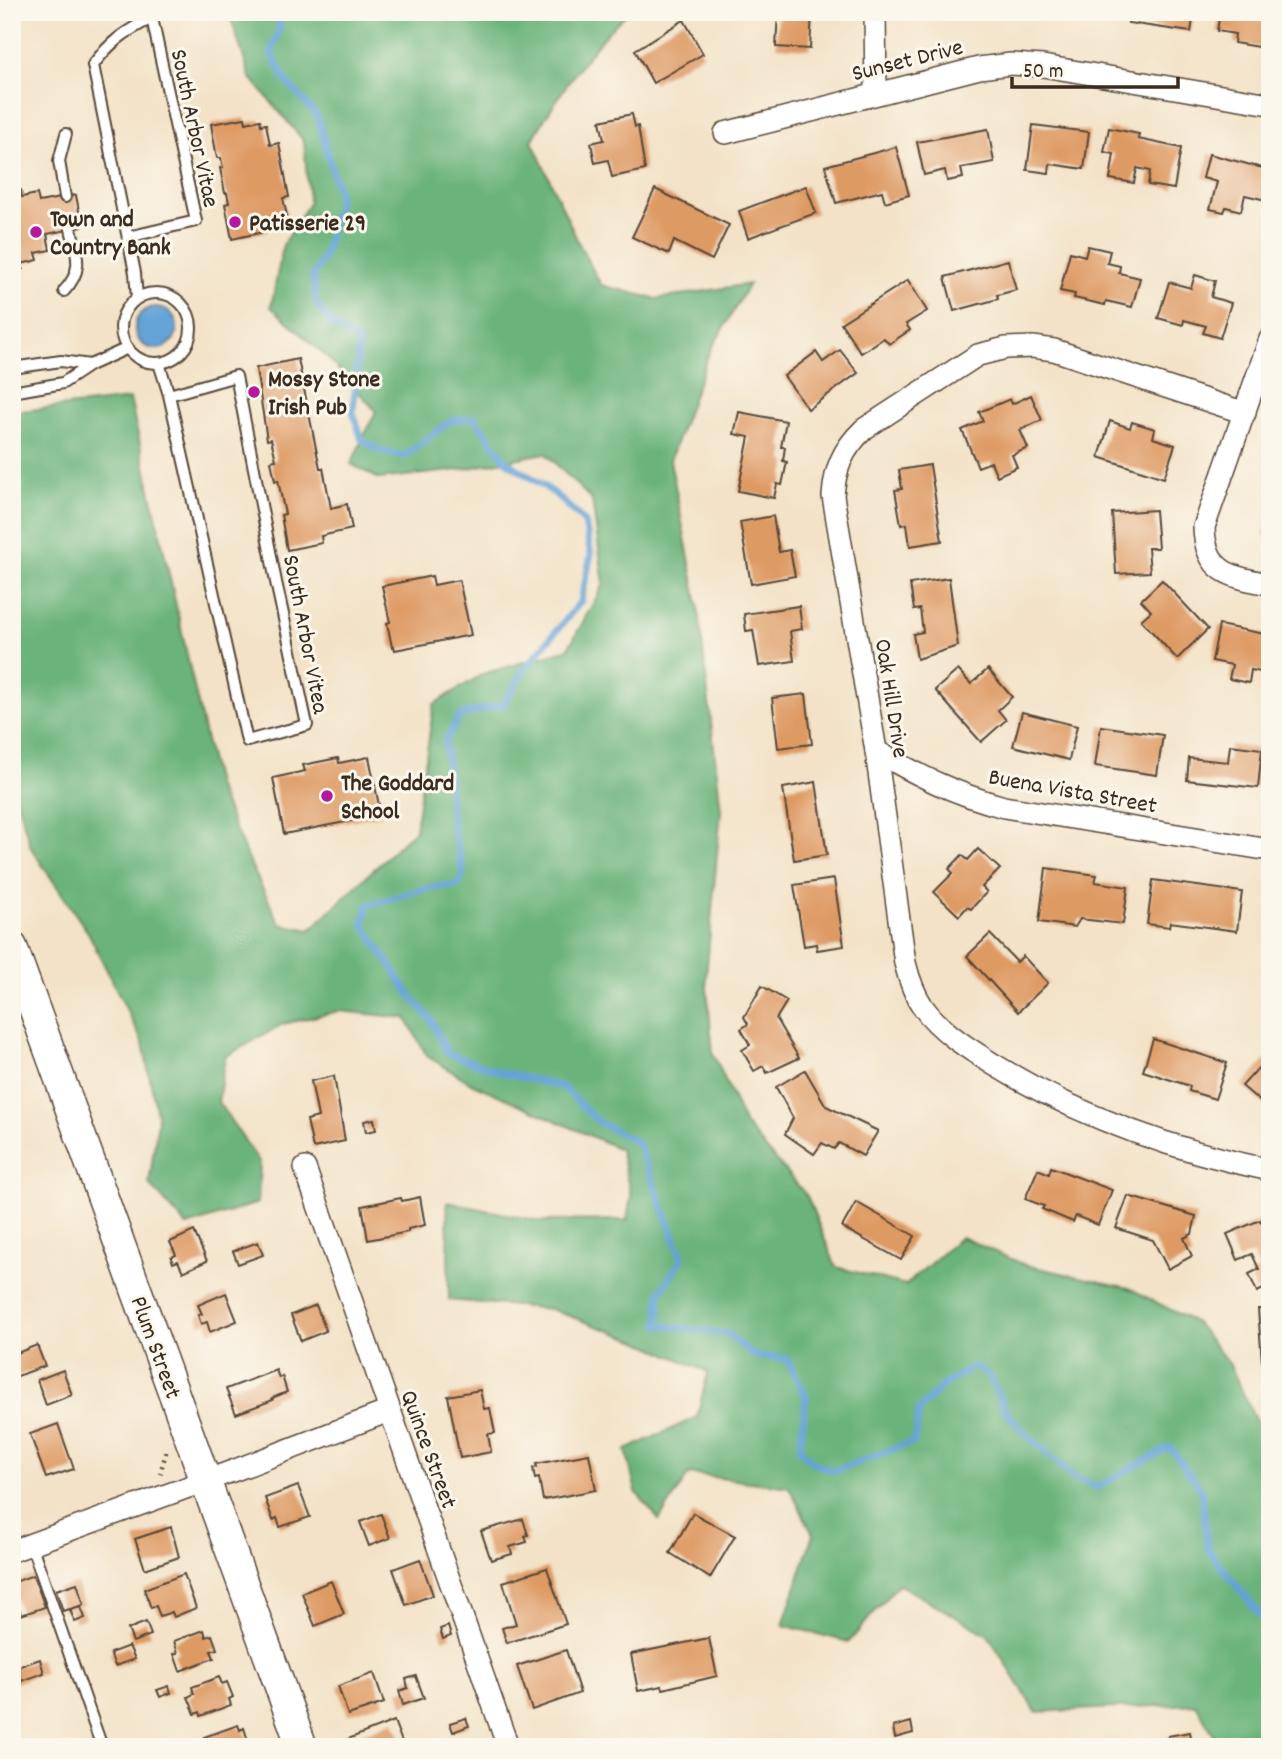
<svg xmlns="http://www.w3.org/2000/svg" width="1282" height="1759" font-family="Dekko,sans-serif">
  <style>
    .forest { fill: #6bb37a; stroke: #536e4c; stroke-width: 2 }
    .water { fill: #64a3d6; stroke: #50667a; stroke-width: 2 }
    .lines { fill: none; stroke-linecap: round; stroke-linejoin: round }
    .stream { stroke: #64a3d6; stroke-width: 7 }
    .building { fill: #de9a64 }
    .lane-casing { stroke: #574637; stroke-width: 14 }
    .street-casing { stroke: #574637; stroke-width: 24 }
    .secondary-casing { stroke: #574637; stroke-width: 33 }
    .path { stroke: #574637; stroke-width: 4.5; stroke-dasharray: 2 5; stroke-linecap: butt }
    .lane { stroke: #fff; stroke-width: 10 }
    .street { stroke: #fff; stroke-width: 21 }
    .secondary { stroke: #fff; stroke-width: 30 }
    .poi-dot { fill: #b5179e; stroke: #fbf7ec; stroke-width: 2.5 }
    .labels { text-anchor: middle; stroke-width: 6; stroke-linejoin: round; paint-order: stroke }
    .street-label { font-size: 24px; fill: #3b2a1e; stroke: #fbf7ec }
    .poi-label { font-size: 24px; font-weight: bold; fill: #3b2a1e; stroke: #fbf7ec; text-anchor: start }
  </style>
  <rect width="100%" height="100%" fill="#fbf7ec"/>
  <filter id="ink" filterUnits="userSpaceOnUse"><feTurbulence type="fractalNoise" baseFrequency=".0143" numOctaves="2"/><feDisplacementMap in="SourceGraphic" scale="14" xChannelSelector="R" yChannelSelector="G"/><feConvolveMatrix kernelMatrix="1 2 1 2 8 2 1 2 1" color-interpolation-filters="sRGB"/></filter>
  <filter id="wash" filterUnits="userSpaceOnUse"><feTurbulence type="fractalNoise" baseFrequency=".00686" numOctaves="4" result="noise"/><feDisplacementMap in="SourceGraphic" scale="28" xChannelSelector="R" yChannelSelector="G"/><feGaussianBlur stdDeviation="1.57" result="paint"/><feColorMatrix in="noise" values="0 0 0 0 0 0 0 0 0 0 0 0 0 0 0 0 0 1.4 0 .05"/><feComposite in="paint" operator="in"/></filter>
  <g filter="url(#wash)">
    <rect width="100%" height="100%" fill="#f3e2c7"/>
    <path class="forest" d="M242 12H630C596 37 553 103 532 141L579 244 601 285 656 299 749 284 709 353 670 460 698 605 721 810 706 977 713 1053 745 1125 807 1196 836 1267 906 1285 961 1237 1025 1265 1129 1288 1196 1323 1230 1365 1260 1430 1270 1466V1747H1220L1196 1704 1036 1712 988 1635 898 1584 849 1642 783 1625 813 1534 789 1487 689 1474 659 1520 636 1492 626 1450 697 1417 708 1372 638 1341 550 1309 449 1300 447 1202 540 1221 627 1220 631 1196 620 1149 473 1084 427 1056 406 1018 339 1011 283 1024 225 1057 218 1102 260 1163 258 1203 187 1226 149 1184 158 1120 143 1043 89 934 31 848 12 784V412L130 399 216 785 248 859 280 924 310 930 415 830 434 704 483 674 568 649 604 584 592 500 545 453 459 470 379 479 351 464 376 411 327 357 271 307 283 245 309 203 304 141 250 77 231 19Z"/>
    <circle class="water" cx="156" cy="328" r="21"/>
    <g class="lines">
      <polyline class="stream" points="280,12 279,31 271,53 286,81 318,117 339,197 325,254 313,276 316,303 334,327 359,341 353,412 362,440 382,452 405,456 449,422 474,417 506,461 554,493 585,522 591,555 581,601 524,670 504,704 459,716 445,742 452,823 463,873 458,885 431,887 368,905 363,924 410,995 430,1018 447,1053 500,1072 563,1087 597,1121 638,1143 682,1258 660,1293 659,1325 727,1334 755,1356 787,1359 806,1397 800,1449 814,1463 834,1471 915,1441 919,1410 942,1386 974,1366 989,1376 1007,1413 1027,1435 1073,1477 1097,1487 1170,1447 1201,1490 1208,1550 1262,1617 1270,1631"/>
    </g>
    <g id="blocks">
      <g class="building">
        <polygon points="778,12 812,12 810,49 776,47"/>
        <polygon points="935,12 968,12 968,18 935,17"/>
        <polygon points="1129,12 1194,12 1191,32 1128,23"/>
        <polygon points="1220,12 1270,12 1270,49 1234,43 1235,34 1217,31"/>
        <polygon points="684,20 703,54 653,83 635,50"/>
        <polygon points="632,114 635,127 638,126 645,170 612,177 608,160 595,163 591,143 604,140 600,121"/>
        <polygon points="245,118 246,123 260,120 261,125 266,124 270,145 279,143 289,197 283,198 287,216 280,218 281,223 267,226 268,231 232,239 225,204 229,203 227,193 225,193 220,168 223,168 221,158 217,158 211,124"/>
        <polygon points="1033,125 1089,132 1084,169 1050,164 1049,173 1027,170"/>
        <polygon points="1109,128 1139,134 1138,139 1181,148 1174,189 1148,185 1150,171 1137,168 1134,183 1110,179 1114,154 1104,152"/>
        <polygon points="988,129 994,162 961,168 963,178 947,181 945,170 924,175 917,142"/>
        <polygon points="896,147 909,195 885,202 882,191 836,203 825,166"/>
        <polygon points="1209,154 1270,170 1270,201 1245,195 1241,211 1226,207 1224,212 1210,209 1217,182 1203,178"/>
        <polygon points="806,186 816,213 748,238 739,211"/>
        <polygon points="655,189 729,225 712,260 674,241 669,254 632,237"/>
        <polygon points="21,190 22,197 37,194 39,202 76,195 82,227 47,234 50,250 36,253 38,260 21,264 23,269 12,271 12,191"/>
        <polygon points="1088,246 1110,251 1107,263 1120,266 1119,273 1140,278 1132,307 1106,301 1105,305 1074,298 1075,294 1060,291 1070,252 1085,256"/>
        <polygon points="1008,260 1016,290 997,295 998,299 954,311 945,277"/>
        <polygon points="1195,275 1215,281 1211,297 1231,303 1220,338 1203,333 1206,326 1184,320 1183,325 1158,318 1169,282 1191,288"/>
        <polygon points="908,280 927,311 906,324 910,330 889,344 884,338 861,353 841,323"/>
        <polygon points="840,350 858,373 808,409 784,376 816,352 823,362"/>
        <polygon points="298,359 320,468 323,468 331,508 347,504 352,529 321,536 322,543 287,550 281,515 285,514 278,480 275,481 271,461 276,460 271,439 267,440 256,368"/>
        <polygon points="1031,395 1042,420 1020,430 1028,448 1012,455 1017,467 997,476 991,462 978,467 962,430 983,421 979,412 1010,399 1012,404"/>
        <polygon points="739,412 786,421 781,447 785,447 783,461 787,462 782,485 777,484 774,498 738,491 749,437 734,434"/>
        <polygon points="1110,421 1130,428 1132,422 1155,429 1153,438 1175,445 1164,478 1099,457"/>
        <polygon points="930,465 942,541 910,546 907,524 901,525 895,490 902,489 899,470"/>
        <polygon points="1155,510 1158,548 1148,548 1150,572 1116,574 1112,513"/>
        <polygon points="1270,515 1270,537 1263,536"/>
        <polygon points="773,516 779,552 790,550 795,576 751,584 740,522"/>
        <polygon points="432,576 434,585 459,580 471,635 395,650 394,646 392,647 387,623 390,622 382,586"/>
        <polygon points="949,578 958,646 917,659 913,634 923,632 920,609 914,610 910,584"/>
        <polygon points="1162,580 1208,629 1177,659 1141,620 1151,611 1141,600"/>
        <polygon points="799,606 802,629 790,631 794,661 759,666 753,630 746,631 744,614"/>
        <polygon points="1219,625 1270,635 1270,674 1251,670 1249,683 1229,679 1232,665 1212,661"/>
        <polygon points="988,669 1012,697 998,710 1006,720 981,742 935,690 958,670 971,684"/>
        <polygon points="806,694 812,744 778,748 772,698"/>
        <polygon points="1022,712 1077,726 1069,760 1013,746"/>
        <polygon points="1101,726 1163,735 1157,775 1095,766"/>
        <polygon points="1230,745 1262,749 1258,788 1187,780 1189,758 1228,762"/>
        <polygon points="369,757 381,815 284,834 273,778 305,771 303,765 338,758 339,763"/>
        <polygon points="816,782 827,855 794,860 783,788"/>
        <polygon points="978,849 1000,869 982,887 987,892 971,909 967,907 959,916 934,892 953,873 949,869 962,855 968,860"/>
        <polygon points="1046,868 1097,875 1095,882 1128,887 1123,924 1080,919 1075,927 1039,922"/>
        <polygon points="834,879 844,946 817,950 816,944 804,946 794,885"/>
        <polygon points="1153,880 1242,892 1237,931 1170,922 1169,927 1147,924"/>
        <polygon points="990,934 1017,962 1023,956 1048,983 1018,1012 967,956"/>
        <polygon points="762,986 787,1001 776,1019 799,1058 767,1073 763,1066 754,1071 742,1050 750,1045 741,1029 748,1024 744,1017"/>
        <polygon points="1153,1039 1227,1063 1215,1099 1189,1091 1190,1086 1143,1071"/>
        <polygon points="1270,1055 1270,1110 1242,1086"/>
        <polygon points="805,1070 826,1106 878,1131 863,1156 839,1143 834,1149 822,1143 814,1154 785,1134 793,1118 776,1087"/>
        <polygon points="334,1076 345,1141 313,1148 307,1120 318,1117 311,1081"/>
        <polygon points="374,1119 376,1130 366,1132 364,1121"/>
        <polygon points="1051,1167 1112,1190 1098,1225 1076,1216 1073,1222 1042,1209 1044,1206 1025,1199 1038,1169 1049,1174"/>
        <polygon points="1128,1196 1196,1216 1192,1234 1184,1238 1192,1256 1168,1269 1153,1240 1116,1228"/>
        <polygon points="420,1197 425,1225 408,1229 408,1232 368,1240 362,1206 401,1198 402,1201"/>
        <polygon points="856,1202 915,1236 901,1260 842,1227"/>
        <polygon points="1260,1220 1262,1223 1270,1220 1270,1286 1257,1292 1249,1274 1259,1269 1252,1254 1238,1260 1227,1234"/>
        <polygon points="194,1231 207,1261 183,1272 178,1261 173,1263 171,1257 176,1255 170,1242"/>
        <polygon points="258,1242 263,1255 238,1264 233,1251"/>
        <polygon points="226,1293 237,1321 210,1332 207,1322 201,1324 198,1315 202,1314 198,1305"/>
        <polygon points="316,1305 326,1331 301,1341 291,1315"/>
        <polygon points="1258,1309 1270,1309 1270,1361 1262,1362"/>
        <polygon points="37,1345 45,1366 12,1378 12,1355"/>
        <polygon points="63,1370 72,1395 46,1405 37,1380"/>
        <polygon points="276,1370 279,1378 282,1376 287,1392 272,1398 273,1400 236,1414 226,1389"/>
        <polygon points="480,1390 484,1409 490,1408 495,1433 488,1434 491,1452 460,1458 448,1396"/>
        <polygon points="58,1424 74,1469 46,1478 30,1434"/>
        <polygon points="589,1454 596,1490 543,1500 539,1478 535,1479 533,1468 537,1467 536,1464"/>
        <polygon points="298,1486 310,1517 280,1527 277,1518 273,1520 265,1498"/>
        <polygon points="693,1513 735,1536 710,1578 670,1553"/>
        <polygon points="381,1514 390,1538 369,1546 360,1522"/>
        <polygon points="523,1519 528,1535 525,1536 527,1542 510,1547 512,1554 491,1560 481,1531"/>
        <polygon points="171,1527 179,1557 145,1569 135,1539"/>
        <polygon points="420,1559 433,1595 406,1605 393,1569"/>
        <polygon points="547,1568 566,1624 507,1643 502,1628 516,1624 503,1582"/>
        <polygon points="184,1574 196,1608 174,1617 172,1612 160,1616 156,1606 151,1608 144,1589"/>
        <polygon points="33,1575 45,1607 21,1615 12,1583"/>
        <polygon points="331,1581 344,1614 315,1626 302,1593"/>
        <polygon points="77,1583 84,1605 63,1611 56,1590"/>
        <polygon points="81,1607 85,1618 75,1622 70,1610"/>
        <polygon points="146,1622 151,1635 133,1642 128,1629"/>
        <polygon points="448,1626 451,1636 443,1639 440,1629"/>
        <polygon points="204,1630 206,1637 212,1635 217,1649 211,1651 214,1658 180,1671 174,1654 178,1653 174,1641"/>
        <polygon points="709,1638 717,1676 663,1689 662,1686 638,1691 631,1654"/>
        <polygon points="129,1646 135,1659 115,1666 110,1653"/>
        <polygon points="566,1650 580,1693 532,1710 517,1666"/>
        <polygon points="40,1659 44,1673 12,1684 12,1669"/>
        <polygon points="374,1673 384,1703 348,1715 338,1686"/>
        <polygon points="416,1676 424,1698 403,1705 399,1691 408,1688 406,1679"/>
        <polygon points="219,1677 222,1684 227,1682 233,1697 229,1699 231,1705 201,1716 200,1712 195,1714 188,1697 194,1694 192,1687"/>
        <polygon points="169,1686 171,1693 160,1697 157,1690"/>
        <polygon points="466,1718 469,1726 453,1732 450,1723"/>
        <polygon points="394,1721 404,1747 351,1747 348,1739"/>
        <polygon points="911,1722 913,1733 895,1738 893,1727"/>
        <polygon points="238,1725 240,1730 244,1728 249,1744 245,1747 208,1747 204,1737"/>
        <polygon points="1190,1732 1193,1747 1161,1747 1169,1744 1168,1736"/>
      </g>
    </g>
  </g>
  <g filter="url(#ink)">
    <use href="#blocks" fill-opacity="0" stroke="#574637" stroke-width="2"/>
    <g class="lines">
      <defs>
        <g id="lane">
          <polyline points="65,197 59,161 66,134"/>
          <path d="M128 237 196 221 152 18C126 31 111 41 93 65L135 273 137 298"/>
          <path d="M64 291C84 270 77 255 71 229"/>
          <circle cx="156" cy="328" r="35"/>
          <polyline points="159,363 169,395 247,741 307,725 276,582 236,376 169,395"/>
          <polyline points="12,368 61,361 90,365"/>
          <polyline points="12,392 63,383 90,365 128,348"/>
          <polyline points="31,1544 102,1747"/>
        </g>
        <g id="street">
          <polyline points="875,12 876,94"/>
          <polyline points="725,133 979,68 1011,64 1043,66 1270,104"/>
          <path d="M1270 339 1204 527C1205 573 1231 577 1270 584"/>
          <path d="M1245 413 1054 350 1033 347 1006 348 978 355 864 429C843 449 835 468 833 496L876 751 905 963C909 979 914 994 923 1007 940 1031 969 1049 993 1064 1078 1116 1172 1150 1270 1170"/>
          <path d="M876 751C921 777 953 793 1004 807L1270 850"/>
          <polyline points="305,1168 508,1747"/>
          <polyline points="12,1551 238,1469 389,1411"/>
        </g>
        <polyline id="secondary" points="12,947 302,1747"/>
      </defs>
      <use href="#lane" class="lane-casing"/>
      <use href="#street" class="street-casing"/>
      <use href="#secondary" class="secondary-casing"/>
      <polyline class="path" points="160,1474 167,1449"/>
      <use href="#lane" class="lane"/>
      <use href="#street" class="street"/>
      <use href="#secondary" class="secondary"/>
    </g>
  </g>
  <g class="poi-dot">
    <circle cx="235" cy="222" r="7"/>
    <circle cx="36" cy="232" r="7"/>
    <circle cx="254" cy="392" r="7"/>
    <circle cx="327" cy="796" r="7"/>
  </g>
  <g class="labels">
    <g class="street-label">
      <text transform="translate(907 59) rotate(-14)" y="8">Sunset Drive</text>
      <text transform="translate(196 128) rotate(78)" y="8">South Arbor Vitae</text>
      <text transform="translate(307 634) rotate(79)" y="8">South Arbor Vitea</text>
      <text transform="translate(893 698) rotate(81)" y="8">Oak Hill Drive</text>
      <text transform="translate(1073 790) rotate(10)" y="8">Buena Vista Street</text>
      <text transform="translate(157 1347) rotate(70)" y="8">Plum Street</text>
      <text transform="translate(430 1449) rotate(70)" y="8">Quince Street</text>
    </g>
    <g class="poi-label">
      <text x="50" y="226">Town and<tspan x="50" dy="28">Country Bank</tspan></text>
      <text x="249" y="230">Patisserie 29</text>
      <text x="268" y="386">Mossy Stone<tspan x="268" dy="28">Irish Pub</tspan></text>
      <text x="341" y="790">The Goddard<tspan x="341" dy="28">School</tspan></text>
    </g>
  </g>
  <rect width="1282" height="1759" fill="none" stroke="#fbf7ec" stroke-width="42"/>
  <path d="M1012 77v10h166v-10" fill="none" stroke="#3b2a1e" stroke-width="3.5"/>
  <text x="1023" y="77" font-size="21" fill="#3b2a1e" stroke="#fbf7ec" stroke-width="5" paint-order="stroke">50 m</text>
</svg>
